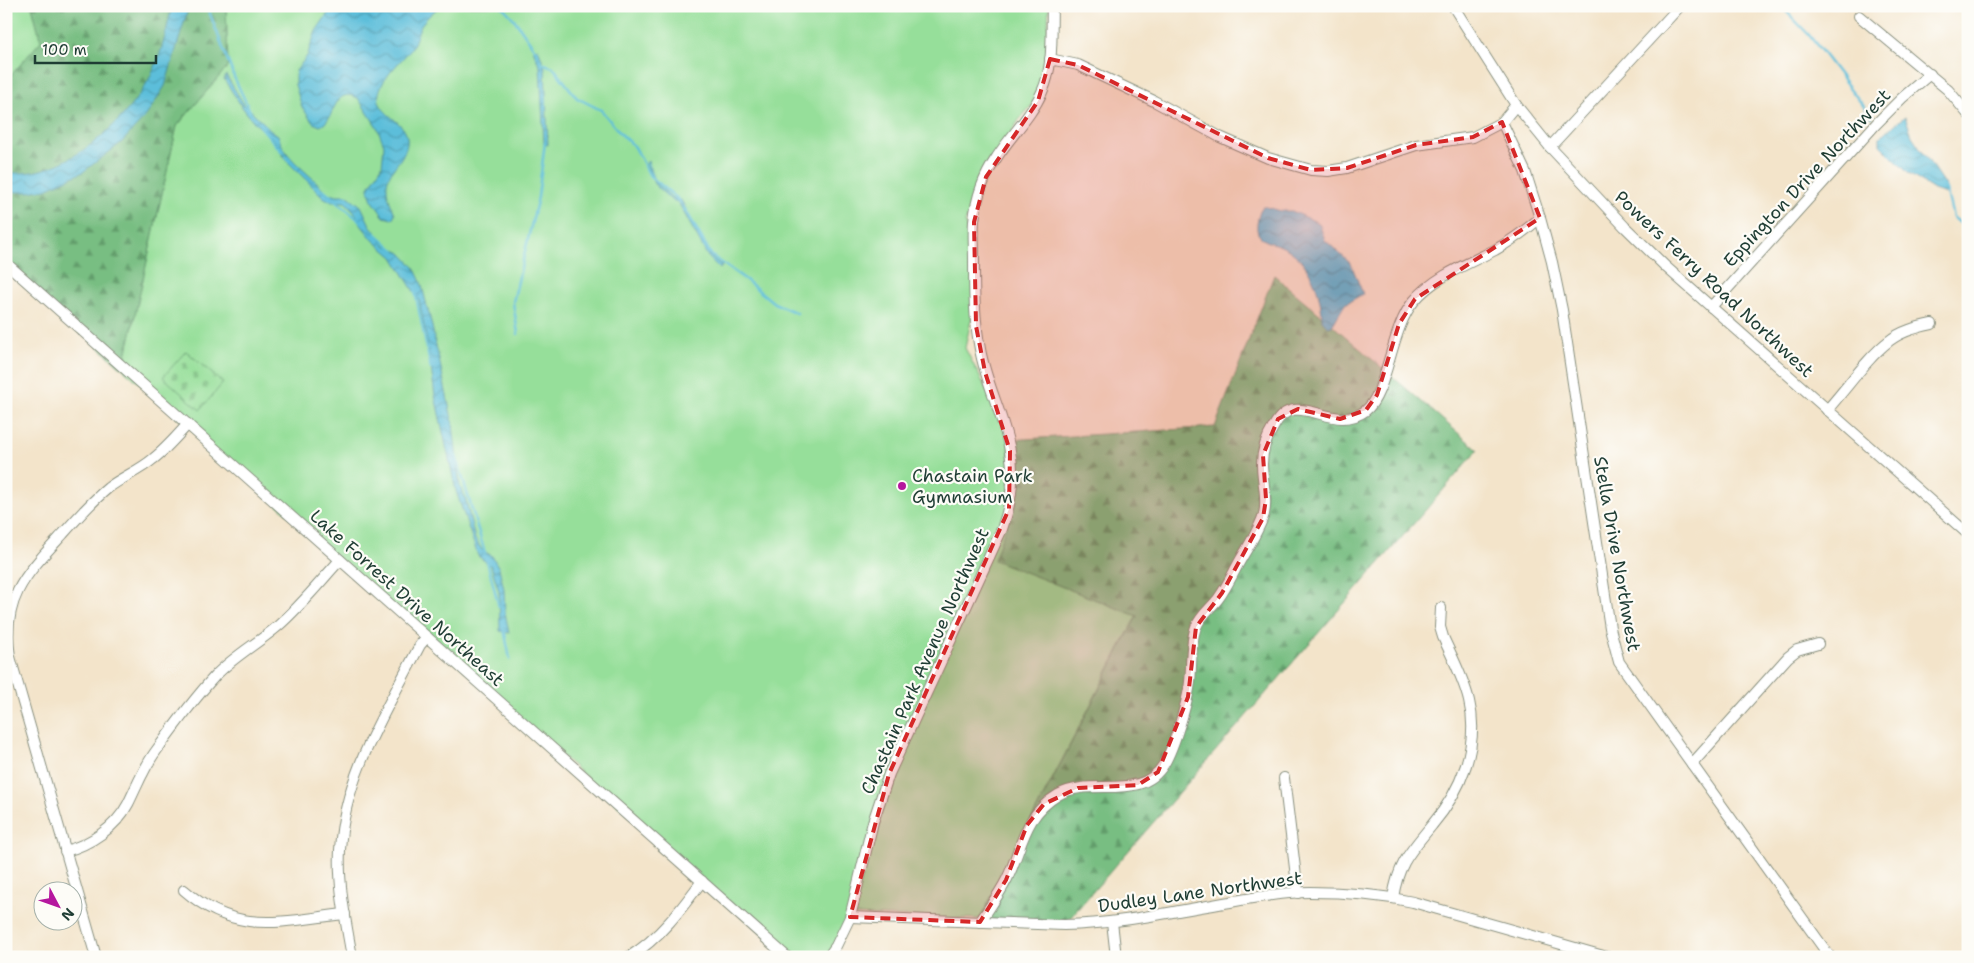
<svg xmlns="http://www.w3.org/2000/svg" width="1974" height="963" font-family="'Shantell Sans',sans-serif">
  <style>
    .green { fill: #96df9a; stroke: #5a8e67 }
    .forest { fill: url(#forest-firs); stroke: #4c7e5b }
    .cemetery { fill: url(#cemetery-stones); stroke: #5a8e67 }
    .water { fill: url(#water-waves); stroke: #3e7e87 }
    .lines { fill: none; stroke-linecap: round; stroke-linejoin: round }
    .stream { stroke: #5cbeda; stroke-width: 2.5 }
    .minor-casing { stroke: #89907f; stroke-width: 12 }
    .minor { stroke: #fff; stroke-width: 10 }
    .marked { fill: #d62828; fill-opacity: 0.2; stroke: #d62828; stroke-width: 4; stroke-dasharray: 10 6; stroke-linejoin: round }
    .poi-dot { fill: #b5179e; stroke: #fdfcf7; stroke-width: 2 }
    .labels { text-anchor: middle; stroke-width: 4.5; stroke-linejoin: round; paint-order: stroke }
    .street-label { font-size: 18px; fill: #1f3d34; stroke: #fdfcf7 }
    .poi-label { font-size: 18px; fill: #1f3d34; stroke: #fdfcf7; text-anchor: start }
  </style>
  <defs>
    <pattern id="forest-firs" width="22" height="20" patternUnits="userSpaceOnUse" patternTransform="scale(1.25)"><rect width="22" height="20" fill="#78be82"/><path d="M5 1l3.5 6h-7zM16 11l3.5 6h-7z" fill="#629c6b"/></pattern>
    <pattern id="cemetery-stones" width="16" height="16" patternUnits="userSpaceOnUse" patternTransform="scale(1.25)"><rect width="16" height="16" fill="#96df9a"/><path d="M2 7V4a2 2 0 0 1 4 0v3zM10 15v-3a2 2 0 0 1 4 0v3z" fill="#81c085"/></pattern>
    <pattern id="water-waves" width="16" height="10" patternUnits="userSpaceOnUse" patternTransform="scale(1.25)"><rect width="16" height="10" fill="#5cbeda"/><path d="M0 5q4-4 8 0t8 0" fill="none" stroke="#4b9cb2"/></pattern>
  </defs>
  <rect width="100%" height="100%" fill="#fdfcf7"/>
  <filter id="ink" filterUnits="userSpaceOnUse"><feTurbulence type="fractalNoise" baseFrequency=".02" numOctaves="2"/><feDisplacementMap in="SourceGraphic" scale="10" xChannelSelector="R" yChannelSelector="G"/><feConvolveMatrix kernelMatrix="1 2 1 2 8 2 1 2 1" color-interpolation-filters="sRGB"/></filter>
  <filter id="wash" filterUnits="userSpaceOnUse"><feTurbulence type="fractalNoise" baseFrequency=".0096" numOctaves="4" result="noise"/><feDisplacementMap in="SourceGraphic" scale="20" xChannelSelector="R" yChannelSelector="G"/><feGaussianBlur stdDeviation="1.12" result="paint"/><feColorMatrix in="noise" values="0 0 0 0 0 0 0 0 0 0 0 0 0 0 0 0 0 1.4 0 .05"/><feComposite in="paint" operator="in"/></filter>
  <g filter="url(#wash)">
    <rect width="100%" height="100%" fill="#f3e4ca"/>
    <g class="green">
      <polygon points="6,6 32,6 41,41 6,81"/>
      <polygon points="226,6 1049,6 1046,60 1037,99 1019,120 987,170 965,223 979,283 965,348 1005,425 1009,440 1137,615 980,919 852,915 830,957 790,957 123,369 177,126 228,66"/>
    </g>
    <g class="forest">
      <polygon points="32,6 226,6 228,66 177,126 123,369 6,265 6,81 41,41"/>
      <polygon points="1274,275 1478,450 1063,926 980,919 1137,616 994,560 1009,518 1009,440 1215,427"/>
    </g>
    <polygon class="cemetery" points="186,351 223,383 200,410 163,377"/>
    <g class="water">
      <path d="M172 6H189L165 86 146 116 121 143 83 172 46 189 29 192H6V172C64 182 132 118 154 69 163 49 167 27 172 6Z"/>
      <path d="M333 6H440C433 12 426 18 421 25 417 33 416 42 410 50 400 63 372 86 380 104 387 119 410 124 407 144 405 160 385 172 387 188 387 197 392 206 395 214L392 219 384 217 372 200 369 192V187L382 166 384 145 377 127 358 98C332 85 336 121 320 126L313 123 302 107 295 85V76L296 71 307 56 316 31Z"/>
      <polygon points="538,48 545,68 548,145 544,144 540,67 533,50"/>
      <path d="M226 75 243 103 272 131 278 135C285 161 312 173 328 195H347L361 206 370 225 385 245 401 253 414 267 421 282 431 322 453 424 460 487 465 497 475 539 482 550 492 556 499 568 504 589 505 612 509 633 500 631 499 591 491 566 478 556 456 491 435 396 428 347 419 300 393 257 374 241 361 225 354 211 345 202H332L323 197 286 160 274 140 254 122 242 107 224 79Z"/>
      <polygon points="1905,116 1912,136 1946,187 1946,194 1934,190 1909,174 1880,145 1880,137"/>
      <polygon points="648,161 656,183 672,198 681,200 712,258 722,266 720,269 708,257 678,202 671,200 654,184 646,163"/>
      <path d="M1263 206 1281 211H1292L1319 223 1325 240 1351 264 1363 294 1345 304 1332 326 1328 327 1322 320C1322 293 1309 259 1283 247 1275 243 1265 243 1259 235 1254 229 1259 211 1263 206Z"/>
    </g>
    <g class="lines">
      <g class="stream">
        <polyline points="207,6 234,77 250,111"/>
        <polyline points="502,6 514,19 536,51"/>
        <polyline points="1781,6 1809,35 1872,117"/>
        <polyline points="542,63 553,67 577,98 601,110 620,133 635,147 650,176 679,200"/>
        <polyline points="260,126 282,152"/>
        <polyline points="323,189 332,197"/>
        <polyline points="1946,189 1953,217 1968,230"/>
        <polyline points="336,201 359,220"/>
        <polyline points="685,209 712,256 746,280 774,303 797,313"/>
        <polyline points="375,233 395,251"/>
        <polyline points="415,291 431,369"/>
        <polyline points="518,334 513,302 538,197 545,142"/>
        <polyline points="456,456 485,553"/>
        <polyline points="487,561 499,607"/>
        <polyline points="504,629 510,659"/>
      </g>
    </g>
  </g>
  <g filter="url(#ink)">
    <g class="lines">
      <defs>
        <g id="minor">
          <polyline points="1453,6 1516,105 1550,147 1625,227 1666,267 1968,534"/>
          <polyline points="1859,16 1948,90 1968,114"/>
          <polyline points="1050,59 1078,65 1154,101 1220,137 1268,158 1311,170 1328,171 1347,168 1416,145 1473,137 1502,122 1516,105"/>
          <polyline points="1502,122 1525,171 1540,218 1552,262 1562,310 1610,628 1619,662 1830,957"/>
          <polyline points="1550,147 1680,6"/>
          <polyline points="6,263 787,957"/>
          <polyline points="1711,307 1876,124 1902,98 1930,74"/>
          <path d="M1827 410C1847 388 1867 358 1889 341 1901 331 1917 327 1932 324"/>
          <polyline points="1692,764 1788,657 1797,650 1818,644"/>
          <polyline points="1284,778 1298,893"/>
          <path d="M65 851C90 845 116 827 128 804 137 786 144 767 156 751 174 726 195 698 215 676 234 656 257 644 278 626 300 607 320 582 340 560"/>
          <path d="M184 890C237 936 281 921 345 914"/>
          <path d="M1393 898C1398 863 1411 851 1432 825 1461 791 1480 745 1469 701 1464 679 1452 657 1443 637L1440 627 1441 608"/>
          <path d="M850 917 1064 925C1120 924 1175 911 1230 902 1256 897 1284 892 1310 892 1344 892 1380 895 1413 902L1607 957"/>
          <path d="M980 922C989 908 999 895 1007 879 1023 846 1023 816 1058 795 1091 776 1141 803 1164 764 1174 747 1188 701 1190 682 1192 664 1190 643 1196 627 1201 615 1211 608 1218 599 1227 587 1233 573 1241 559 1249 545 1259 530 1264 514 1268 498 1262 481 1262 464 1262 451 1267 437 1274 426 1295 386 1332 435 1365 411 1388 394 1390 329 1414 301 1434 277 1467 264 1495 250 1511 241 1526 230 1540 218"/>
          <polyline points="1112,922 1116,957"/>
          <path d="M96 957 10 657C1 598 26 574 63 534 77 518 91 502 108 488 122 477 139 471 153 459 166 449 177 436 188 424"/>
          <path d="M352 957C346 922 338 886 340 850 344 775 386 711 420 645L427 637"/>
          <path d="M629 957C659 939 682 908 702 881"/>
          <path d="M828 957 836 946 850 917 873 822 889 774 1002 529C1011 504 1015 477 1010 451 1004 416 986 384 980 349 974 319 974 289 974 259 974 246 973 233 974 221 976 198 984 176 997 157 1011 135 1031 117 1042 92 1054 66 1051 34 1052 6"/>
        </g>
      </defs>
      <use href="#minor" class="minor-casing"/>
      <use href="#minor" class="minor"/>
    </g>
  </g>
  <path class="marked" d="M1050 59 1078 65 1268 158 1311 170 1347 168 1416 145 1473 137 1502 122 1540 218 1415 299 1399 324 1377 395 1366 410 1340 419 1298 409 1278 419 1263 455 1266 499 1263 518 1222 593 1196 627 1188 697 1158 772 1138 785 1078 788 1044 804 1027 825 1006 880 980 922 850 917 889 774 1009 509 1010 451 985 372 976 326 974 222 986 177 1038 101Z"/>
  <circle class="poi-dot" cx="902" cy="486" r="5"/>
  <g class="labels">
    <g class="street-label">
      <text transform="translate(1807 178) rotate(-47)" y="6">Eppington Drive Northwest</text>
      <text transform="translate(1714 284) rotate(43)" y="6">Powers Ferry Road Northwest</text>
      <text transform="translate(1617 554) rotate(80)" y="6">Stella Drive Northwest</text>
      <text transform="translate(407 598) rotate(42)" y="6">Lake Forrest Drive Northeast</text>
      <text transform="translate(925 661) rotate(-66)" y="6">Chastain Park Avenue Northwest</text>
      <text transform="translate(1200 892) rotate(-8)" y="6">Dudley Lane Northwest</text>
    </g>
    <g class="poi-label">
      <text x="912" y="482">Chastain Park<tspan x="912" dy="21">Gymnasium</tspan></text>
    </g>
  </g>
  <rect width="1974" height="963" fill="none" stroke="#fdfcf7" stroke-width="25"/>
  <g transform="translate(58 906) rotate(131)"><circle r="24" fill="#fdfcf7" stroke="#a4b0a9"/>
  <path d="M0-4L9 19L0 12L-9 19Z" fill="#b5179e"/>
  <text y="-8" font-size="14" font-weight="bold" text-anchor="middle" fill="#1f3d34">N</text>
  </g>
  <path d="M35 55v8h121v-8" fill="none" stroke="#1f3d34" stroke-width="2.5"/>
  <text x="42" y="55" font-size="15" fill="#1f3d34" stroke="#fdfcf7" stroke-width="4" paint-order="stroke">100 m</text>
</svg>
